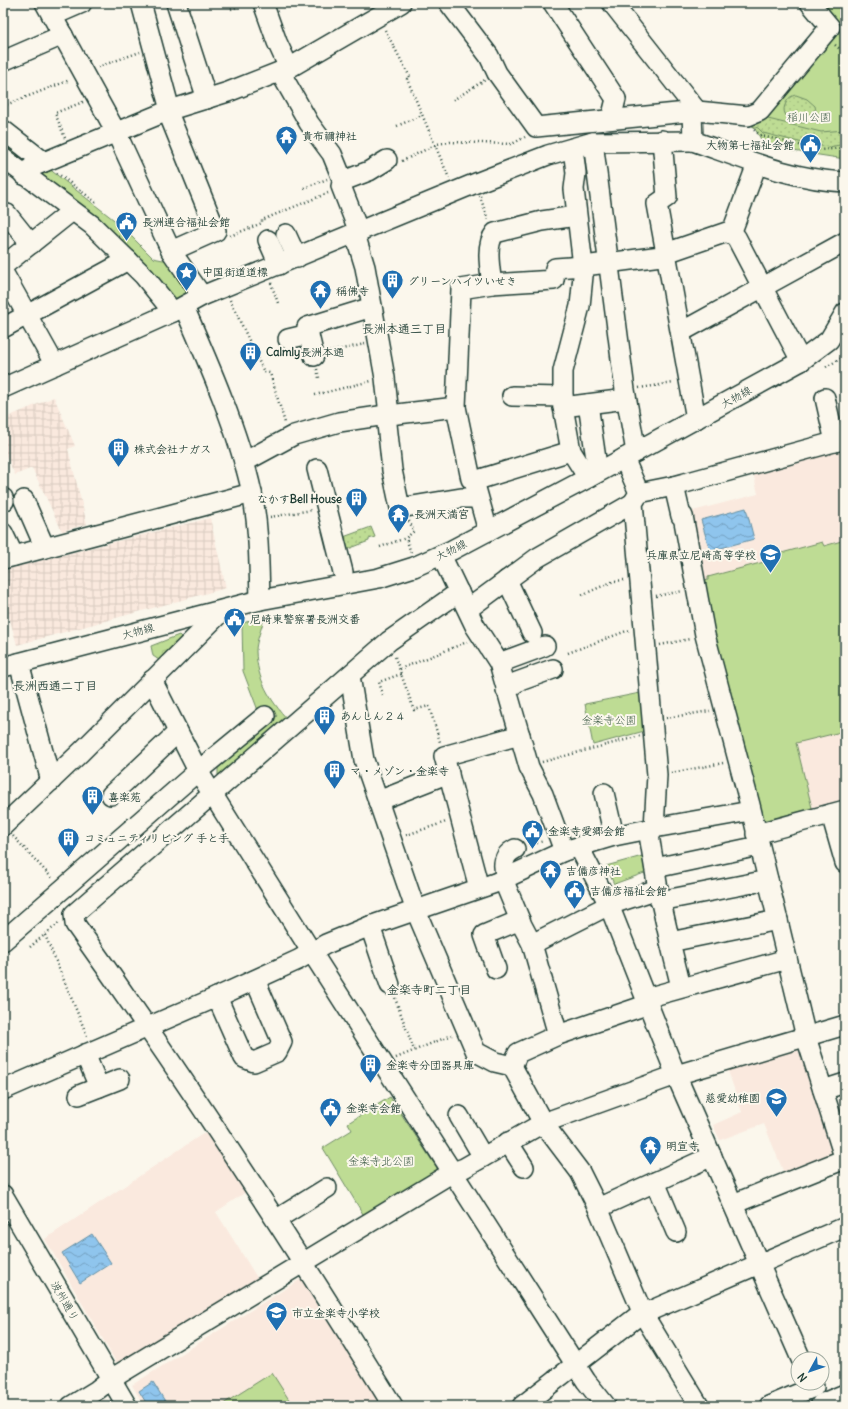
<svg xmlns="http://www.w3.org/2000/svg" width="848" height="1409" font-family="Delius,'Klee One',sans-serif">
  <style>
    .built { fill: #fae9de }
    .industrial { fill: url(#industrial-grid) }
    .green { fill: #bedc94; stroke: #6e8c64 }
    .forest { fill: url(#forest-crowns); stroke: #6e8c64 }
    .garden { fill: url(#garden-dots); stroke: #6e8c64 }
    .water { fill: url(#water-waves); stroke: #628fa3 }
    .lines { fill: none; stroke-linecap: round; stroke-linejoin: round }
    .minor-casing { stroke: #1f3d34; stroke-width: 22 }
    .path { stroke: #1f3d34; stroke-width: 2.5; stroke-dasharray: 1 3; stroke-linecap: butt }
    .minor { stroke: #fbf7ec; stroke-width: 19 }
    .labels { text-anchor: middle; stroke-width: 4; stroke-linejoin: round; paint-order: stroke }
    .park-label { font-size: 11px; fill: #3f5d47; stroke: #fbf7ec }
    .poi-label { font-size: 11px; font-weight: bold; fill: #1f3d34; stroke: #fbf7ec; text-anchor: start }
    .street-label { font-size: 11px; fill: #1f3d34; stroke: #fbf7ec }
    .neighbourhood-label { font-size: 12px; font-weight: bold; fill: #1f3d34; stroke: #fbf7ec }
  </style>
  <defs>
    <pattern id="industrial-grid" width="8" height="8" patternUnits="userSpaceOnUse"><rect width="8" height="8" fill="#fae9de"/><path d="M0 4h8M4 0v8" fill="none" stroke="#d6c9bf"/></pattern>
    <pattern id="forest-crowns" width="20" height="18" patternUnits="userSpaceOnUse"><rect width="20" height="18" fill="#bedc94"/><path d="M2 6a3 3 0 1 1 6 0M12 15a3 3 0 1 1 6 0" fill="none" stroke="#a3be80"/></pattern>
    <pattern id="garden-dots" width="8" height="8" patternUnits="userSpaceOnUse"><rect width="8" height="8" fill="#bedc94"/><path d="M2 2h.1M6 6h.1" fill="none" stroke="#a3be80" stroke-width="1.8" stroke-linecap="round"/></pattern>
    <pattern id="water-waves" width="16" height="10" patternUnits="userSpaceOnUse"><rect width="16" height="10" fill="#8fc5ed"/><path d="M0 5q4-4 8 0t8 0" fill="none" stroke="#74a1c1"/></pattern>
  </defs>
  <rect width="100%" height="100%" fill="#fbf7ec"/>
  <filter id="ink" filterUnits="userSpaceOnUse"><feTurbulence type="fractalNoise" baseFrequency=".025" numOctaves="2"/><feDisplacementMap in="SourceGraphic" scale="8" xChannelSelector="R" yChannelSelector="G"/><feConvolveMatrix kernelMatrix="1 2 1 2 8 2 1 2 1" color-interpolation-filters="sRGB"/></filter>
  <g filter="url(#ink)">
    <g class="built">
      <polygon points="845,447 845,804 765,827 685,513 758,494 753,472"/>
      <polygon points="795,1047 803,1052 837,1158 786,1178 764,1124 720,1140 713,1125 742,1112 727,1068"/>
      <polygon points="210,1129 249,1190 216,1212 261,1284 127,1364 116,1362 45,1239"/>
      <polygon points="301,1279 306,1280 382,1406 144,1406 132,1385"/>
    </g>
    <g class="industrial">
      <polygon points="54,397 75,446 68,449 87,524 62,531 32,468 15,475 3,449 3,419"/>
      <polygon points="210,518 226,588 17,645 3,595 3,570"/>
      <polygon points="99,1399 108,1402 111,1406 88,1406"/>
    </g>
    <g class="green">
      <polygon points="816,3 845,3 845,159 793,151 762,141 751,122 834,31"/>
      <polygon points="3,134 34,159 22,166 3,151"/>
      <polygon points="48,168 118,223 153,258 163,260 169,259 190,293 174,302 36,173"/>
      <polygon points="845,540 845,731 796,743 813,812 765,825 711,635 704,581 708,580 708,577 779,558 778,554 822,542 824,546"/>
      <path d="M264 618C262 628 256 641 256 651 257 680 270 700 288 720L223 776 218 775V768L277 716 274 712 259 713 243 671 242 623Z"/>
      <polygon points="645,692 648,730 593,745 585,704"/>
      <polygon points="646,855 650,871 614,884 606,866"/>
      <polygon points="390,1097 437,1168 434,1178 366,1219 323,1148 352,1130 348,1123"/>
      <polygon points="272,1373 293,1406 220,1406"/>
    </g>
    <polygon class="forest" points="179,635 181,637 159,660 153,656 151,646"/>
    <g class="garden">
      <path d="M796 95 807 99 815 106C822 133 774 124 786 103 788 98 791 96 796 95Z"/>
      <polygon points="764,118 821,132 845,130 845,144 829,147 807,144 763,133 758,128 752,126 760,119"/>
      <polygon points="371,527 375,537 369,539 369,541 343,551 338,539"/>
    </g>
    <g class="water">
      <polygon points="746,508 754,539 710,551 701,520"/>
      <polygon points="92,1234 111,1263 80,1283 62,1253"/>
      <polygon points="153,1382 168,1406 148,1406 139,1391"/>
    </g>
    <g class="lines">
      <defs>
        <g id="minor">
          <polyline points="45,3 116,132 171,251 202,296"/>
          <polyline points="141,3 170,110 169,115 216,231 171,251"/>
          <polyline points="176,3 207,99"/>
          <polyline points="263,3 277,42 289,68"/>
          <polyline points="449,3 489,56 497,73 536,127 697,111 748,116 760,111 830,27 810,3"/>
          <polyline points="553,3 616,99 611,119"/>
          <polyline points="612,3 697,111"/>
          <polyline points="52,16 82,3"/>
          <polyline points="3,61 63,35"/>
          <polyline points="280,72 309,123 332,154 343,181"/>
          <path d="M692 112 693 141C742 158 792 180 845 182"/>
          <polyline points="3,130 44,162"/>
          <polyline points="593,142 625,390 636,452"/>
          <polyline points="573,148 576,173 574,189 583,266"/>
          <polyline points="3,158 92,225 144,276 173,312"/>
          <polyline points="24,175 32,167 170,110 228,92 289,68 401,3"/>
          <polyline points="7,214 31,244"/>
          <polyline points="359,232 341,186 343,181 369,171 387,160"/>
          <polyline points="286,234 297,258"/>
          <polyline points="355,234 365,267 385,378 389,415 386,415 392,470 400,508 461,498 478,498"/>
          <polyline points="731,234 757,164"/>
          <polyline points="268,240 279,265"/>
          <polyline points="3,266 72,211"/>
          <polyline points="3,272 55,365"/>
          <path d="M492 284C490 269 485 245 495 233L542 221 576 216"/>
          <path d="M184 307C209 364 239 433 252 493 259 528 259 564 260 600"/>
          <polyline points="3,328 128,260"/>
          <polyline points="681,332 845,242"/>
          <polyline points="288,339 309,334"/>
          <polyline points="314,356 307,327 372,307"/>
          <polyline points="3,388 173,312 202,296 476,183 548,155 593,142 693,141"/>
          <polyline points="512,396 563,397"/>
          <polyline points="825,398 835,442"/>
          <polyline points="588,404 596,459"/>
          <polyline points="563,407 626,399"/>
          <polyline points="389,415 456,407"/>
          <polyline points="696,419 666,253 727,232 736,237 801,361"/>
          <polyline points="244,462 294,435 339,422 386,415"/>
          <polyline points="317,469 343,572"/>
          <polyline points="588,478 571,451 563,407 563,371 580,306 584,266 661,256 666,253 657,204 667,197 662,140"/>
          <polyline points="474,481 571,451"/>
          <polyline points="674,486 681,516 683,516 705,635 750,805 806,1037 845,1160"/>
          <polyline points="639,493 674,486 845,439"/>
          <polyline points="3,498 4,501"/>
          <polyline points="24,500 45,548"/>
          <polyline points="488,531 474,481 471,479 456,407 461,289 492,284 554,280 555,268 584,266"/>
          <polyline points="3,533 14,556"/>
          <polyline points="441,555 475,626 499,663 529,767 543,794 564,851"/>
          <polyline points="3,559 252,493"/>
          <polyline points="507,580 532,633"/>
          <polyline points="468,609 537,558 633,503"/>
          <polyline points="19,663 51,781"/>
          <polyline points="499,663 545,646"/>
          <polyline points="3,667 260,600 379,578 414,567 452,550 588,478 801,361 829,340 845,313"/>
          <polyline points="350,676 364,760 416,911 476,1052 495,1062 512,1066 543,1123 580,1172 598,1208 643,1314 699,1406"/>
          <polyline points="152,680 198,771 311,951 586,1381 606,1406"/>
          <polyline points="506,690 517,682 553,669"/>
          <polyline points="604,793 614,836"/>
          <polyline points="111,795 178,732"/>
          <polyline points="378,801 449,773"/>
          <polyline points="831,814 845,863"/>
          <polyline points="3,826 81,752 223,610"/>
          <polyline points="654,828 750,811"/>
          <polyline points="648,829 658,889 670,942"/>
          <polyline points="756,834 845,810"/>
          <polyline points="579,847 609,905 676,1075 801,1359"/>
          <polyline points="655,868 759,846"/>
          <path d="M506 877C502 865 503 855 515 849"/>
          <polyline points="503,879 522,925 532,944 558,1035"/>
          <polyline points="479,888 444,756 520,735"/>
          <polyline points="660,901 768,880"/>
          <polyline points="370,926 390,985"/>
          <polyline points="3,941 198,771 265,716"/>
          <polyline points="532,944 609,905 658,889"/>
          <polyline points="496,969 484,935 520,920"/>
          <polyline points="681,987 670,942 778,920"/>
          <polyline points="217,997 244,1058 254,1062 277,1052 282,1042 255,980"/>
          <polyline points="646,998 787,959"/>
          <polyline points="85,1054 99,1087"/>
          <polyline points="512,1066 518,1053 558,1035 649,1004"/>
          <polyline points="3,1090 217,997 298,960 326,944 370,926 495,883 564,851 614,836 654,828 657,775 633,503 639,493 624,458"/>
          <polyline points="823,1090 845,1083"/>
          <polyline points="79,1095 120,1079"/>
          <polyline points="459,1116 483,1157"/>
          <polyline points="508,1142 524,1167"/>
          <polyline points="655,1182 676,1232"/>
          <polyline points="3,1195 127,1406"/>
          <polyline points="733,1204 845,1159"/>
          <polyline points="598,1208 712,1156"/>
          <polyline points="277,1219 327,1188"/>
          <polyline points="821,1404 845,1394"/>
          <polyline points="71,1406 97,1390 111,1379 453,1172 464,1168 543,1123 676,1075 845,1025"/>
          <path d="M393 1406C292 1242 187 1081 75 924L74 914 389 641 459 592"/>
          <polyline points="522,1406 638,1316 845,1227"/>
          <polyline points="769,1406 814,1387"/>
        </g>
      </defs>
      <use href="#minor" class="minor-casing"/>
      <g class="path">
        <polyline points="231,9 247,3"/>
        <polyline points="385,30 410,77 407,79 449,178"/>
        <polyline points="835,45 841,50 845,47"/>
        <polyline points="98,67 140,52"/>
        <polyline points="453,100 485,80"/>
        <polyline points="3,106 70,80"/>
        <polyline points="397,126 422,115"/>
        <polyline points="754,130 762,136 820,150 845,148"/>
        <polyline points="65,138 55,113 83,102"/>
        <polyline points="402,161 437,144 450,142 512,144 525,137"/>
        <polyline points="57,173 97,203"/>
        <polyline points="304,188 327,179"/>
        <polyline points="480,196 488,220"/>
        <polyline points="230,236 262,223 262,220 328,193"/>
        <polyline points="271,283 278,303"/>
        <polyline points="230,300 264,372 270,373 285,423"/>
        <polyline points="329,352 365,344"/>
        <polyline points="826,367 845,356"/>
        <polyline points="317,369 319,378"/>
        <polyline points="639,388 674,383"/>
        <polyline points="315,395 371,381"/>
        <polyline points="270,517 312,510"/>
        <polyline points="409,521 414,531 406,538 411,553"/>
        <polyline points="380,547 406,538"/>
        <polyline points="582,595 614,581 624,580"/>
        <polyline points="656,596 683,591"/>
        <polyline points="660,645 690,639"/>
        <polyline points="568,653 629,630"/>
        <polyline points="395,657 414,710 429,706 440,742"/>
        <polyline points="400,669 467,642"/>
        <polyline points="383,695 379,682 401,674"/>
        <polyline points="666,718 710,711"/>
        <polyline points="542,762 640,736"/>
        <polyline points="671,773 723,763"/>
        <polyline points="406,835 446,822"/>
        <polyline points="13,836 52,878"/>
        <polyline points="529,845 544,841"/>
        <polyline points="45,935 88,1038"/>
        <polyline points="30,947 60,922"/>
        <polyline points="395,998 414,1050"/>
        <polyline points="396,1058 452,1035"/>
      </g>
      <use href="#minor" class="minor"/>
    </g>
  </g>
  <defs>
    <symbol id="temple-pin" viewBox="-11 -11 22 30"><path d="M0 17L-7.5 6A9.5 9.5 0 1 1 7.5 6Z" fill="#1f6fb2" stroke="#fbf7ec"/><path d="M0-6L5-2H3V0L6.5 2.5H4V6H1.5V3h-3V6H-4V2.5H-6.5L-3 0V-2H-5Z" fill="#fff"/></symbol>
    <symbol id="civic-pin" viewBox="-11 -11 22 30"><path d="M0 17L-7.5 6A9.5 9.5 0 1 1 7.5 6Z" fill="#1f6fb2" stroke="#fbf7ec"/><path d="M-.6-6.5H3V-4.5H.6V-3L4-1V1h2V6H-6V1h2V-1L-.6-3ZM-1.2 2.5V6h2.4V2.5Z" fill="#fff"/></symbol>
    <symbol id="sight-pin" viewBox="-11 -11 22 30"><path d="M0 17L-7.5 6A9.5 9.5 0 1 1 7.5 6Z" fill="#1f6fb2" stroke="#fbf7ec"/><path d="M0-6L1.8-2.2L6-1.7L2.9 1.2L3.7 5.4L0 3.3L-3.7 5.4L-2.9 1.2L-6-1.7L-1.8-2.2Z" fill="#fff"/></symbol>
    <symbol id="building-pin" viewBox="-11 -11 22 30"><path d="M0 17L-7.5 6A9.5 9.5 0 1 1 7.5 6Z" fill="#1f6fb2" stroke="#fbf7ec"/><path d="M-4-6H4V6H1V3H-1V6H-4ZM-2.5-4.3h1.7v1.8h-1.7ZM.8-4.3h1.7v1.8H.8ZM-2.5-1h1.7V.8h-1.7ZM.8-1h1.7V.8H.8Z" fill="#fff"/></symbol>
    <symbol id="school-pin" viewBox="-11 -11 22 30"><path d="M0 17L-7.5 6A9.5 9.5 0 1 1 7.5 6Z" fill="#1f6fb2" stroke="#fbf7ec"/><path d="M0-5L7-2L0 1L-7-2ZM-4 1L0 2.5L4 1V4Q0 6-4 4Z" fill="#fff"/></symbol>
  </defs>
  <g fill-rule="evenodd">
    <use href="#temple-pin" x="274" y="124" width="25" height="34"/>
    <use href="#civic-pin" x="798" y="132" width="25" height="34"/>
    <use href="#civic-pin" x="114" y="210" width="25" height="34"/>
    <use href="#sight-pin" x="174" y="260" width="25" height="34"/>
    <use href="#building-pin" x="380" y="268" width="25" height="34"/>
    <use href="#temple-pin" x="308" y="278" width="25" height="34"/>
    <use href="#building-pin" x="238" y="340" width="25" height="34"/>
    <use href="#building-pin" x="106" y="436" width="25" height="34"/>
    <use href="#building-pin" x="344" y="486" width="25" height="34"/>
    <use href="#temple-pin" x="386" y="502" width="25" height="34"/>
    <use href="#school-pin" x="758" y="542" width="25" height="34"/>
    <use href="#civic-pin" x="222" y="606" width="25" height="34"/>
    <use href="#building-pin" x="312" y="704" width="25" height="34"/>
    <use href="#building-pin" x="322" y="758" width="25" height="34"/>
    <use href="#building-pin" x="80" y="784" width="25" height="34"/>
    <use href="#civic-pin" x="520" y="818" width="25" height="34"/>
    <use href="#building-pin" x="56" y="826" width="25" height="34"/>
    <use href="#temple-pin" x="538" y="858" width="25" height="34"/>
    <use href="#civic-pin" x="562" y="878" width="25" height="34"/>
    <use href="#building-pin" x="358" y="1052" width="25" height="34"/>
    <use href="#school-pin" x="764" y="1086" width="25" height="34"/>
    <use href="#civic-pin" x="318" y="1096" width="25" height="34"/>
    <use href="#temple-pin" x="638" y="1134" width="25" height="34"/>
    <use href="#school-pin" x="264" y="1300" width="25" height="34"/>
  </g>
  <g class="labels">
    <g class="park-label">
      <text x="809" y="121">稲川公園</text>
      <text x="609" y="724">金楽寺公園</text>
      <text x="381" y="1165">金楽寺北公園</text>
    </g>
    <g class="poi-label">
      <text x="302" y="140">貴布禰神社</text>
      <text x="794" y="149" text-anchor="end">大物第七福祉会館</text>
      <text x="142" y="226">長洲連合福祉会館</text>
      <text x="202" y="276">中国街道道標</text>
      <text x="408" y="285">グリーンハイツいせき</text>
      <text x="336" y="295">稱佛寺</text>
      <text x="266" y="356">Calmly長洲本通</text>
      <text x="134" y="453">株式会社ナガス</text>
      <text x="342" y="503" text-anchor="end">なかすBell House</text>
      <text x="414" y="518">長洲天満宮</text>
      <text x="756" y="559" text-anchor="end">兵庫県立尼崎高等学校</text>
      <text x="250" y="623">尼崎東警察署長洲交番</text>
      <text x="340" y="720">あんしん２４</text>
      <text x="350" y="775">マ・メゾン・金楽寺</text>
      <text x="108" y="801">喜楽苑</text>
      <text x="548" y="835">金楽寺愛郷会館</text>
      <text x="84" y="842">コミュニティリビング 手と手</text>
      <text x="566" y="875">吉備彦神社</text>
      <text x="590" y="895">吉備彦福祉会館</text>
      <text x="386" y="1069">金楽寺分団器具庫</text>
      <text x="760" y="1102" text-anchor="end">慈愛幼稚園</text>
      <text x="346" y="1112">金楽寺会館</text>
      <text x="666" y="1150">明宣寺</text>
      <text x="292" y="1317">市立金楽寺小学校</text>
    </g>
    <g class="street-label">
      <text transform="translate(736 397) rotate(-29)" y="4">大物線</text>
      <text transform="translate(451 550) rotate(-27)" y="4">大物線</text>
      <text transform="translate(138 631) rotate(-15)" y="4">大物線</text>
      <text transform="translate(65 1301) rotate(60)" y="4">波州通り</text>
    </g>
    <g class="neighbourhood-label">
      <text x="404" y="333">長洲本通三丁目</text>
      <text x="55" y="690">長洲西通二丁目</text>
      <text x="429" y="994">金楽寺町二丁目</text>
    </g>
  </g>
  <rect width="848" height="1409" fill="none" stroke="#fbf7ec" stroke-width="16"/>
  <rect x="8" y="8" width="832" height="1393" fill="none" stroke="#1f3d34" stroke-width="1.5" filter="url(#ink)"/>
  <g transform="translate(810 1371) rotate(230)"><circle r="19" fill="#fbf7ec" stroke="#a3ada2"/>
  <path d="M0-3L7 15L0 10L-7 15Z" fill="#1f6fb2"/>
  <text y="-6" font-size="11" font-weight="bold" text-anchor="middle" fill="#1f3d34">N</text>
  </g>
</svg>
